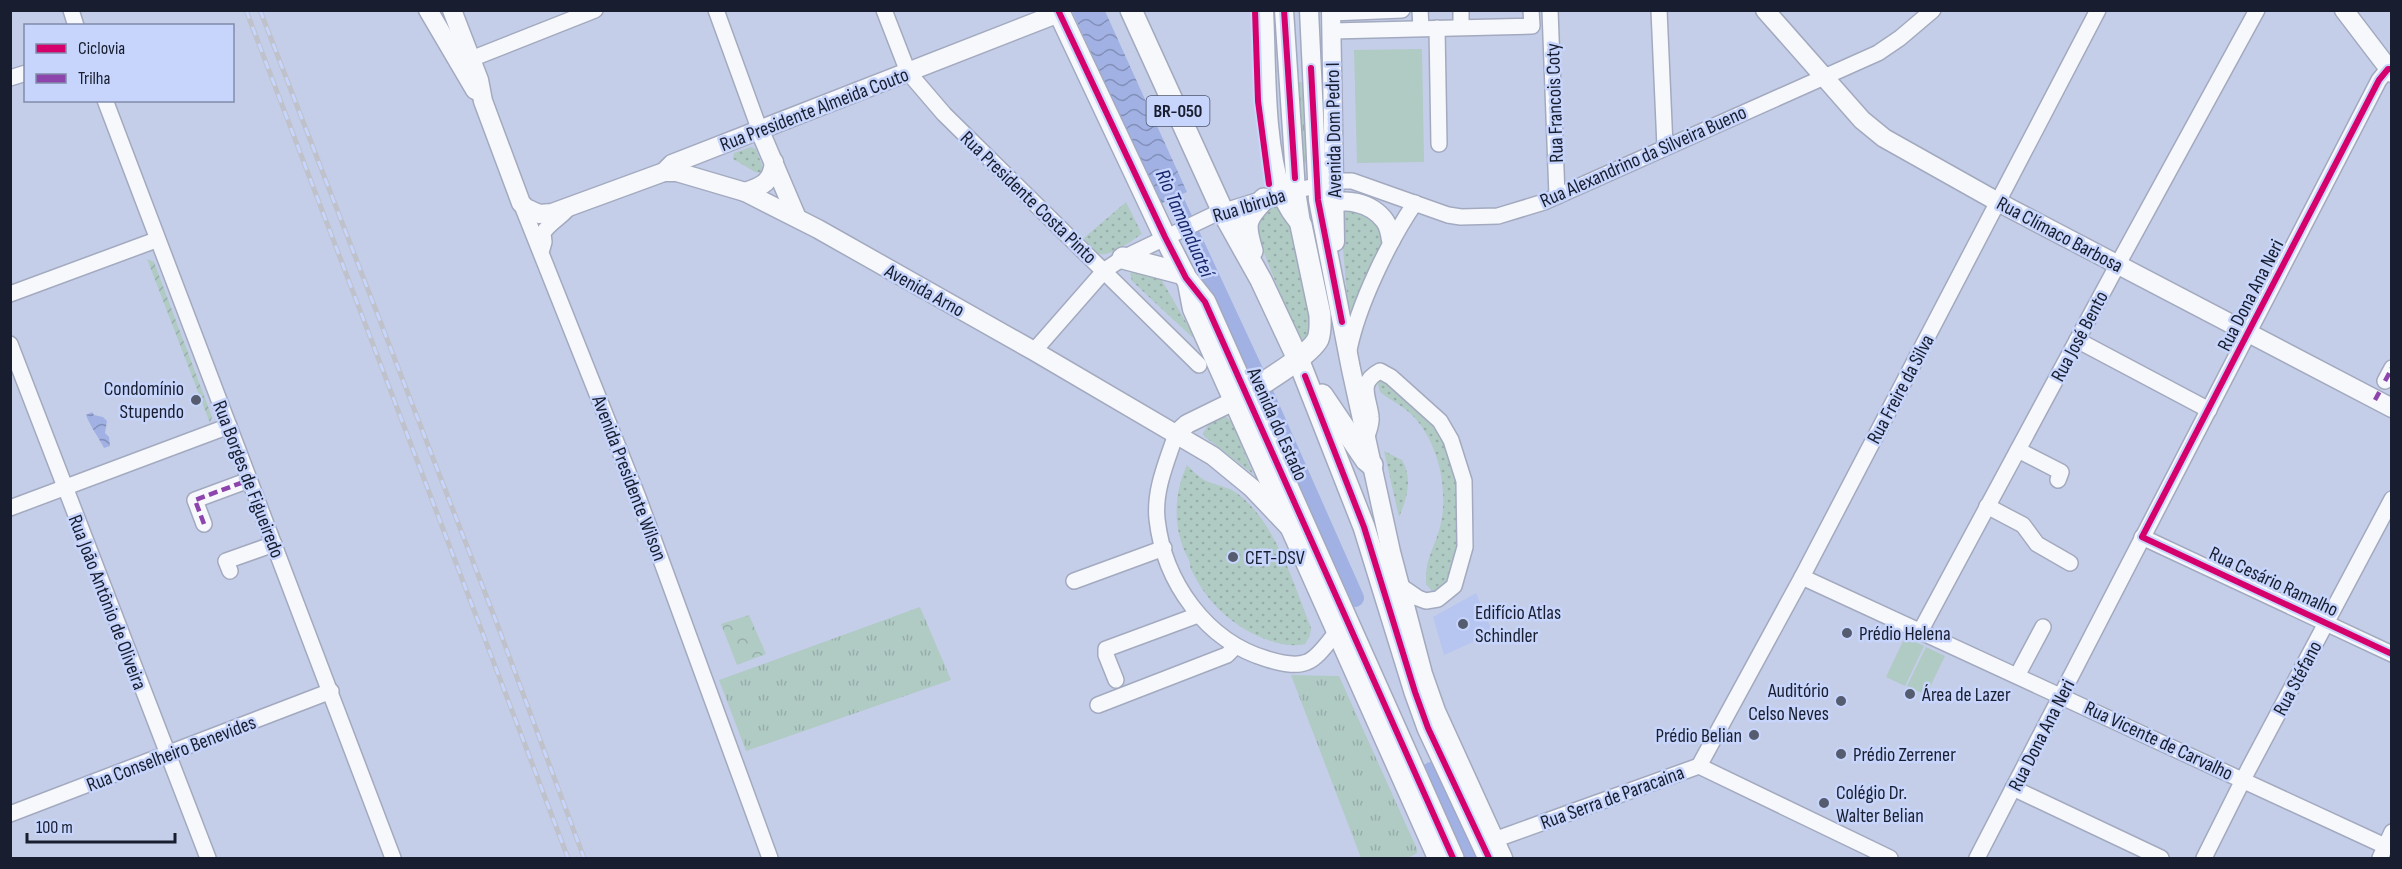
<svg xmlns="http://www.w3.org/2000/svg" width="2402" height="869" font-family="'Sofia Sans Condensed',sans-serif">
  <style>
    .built { fill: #b7c6f0 }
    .grass { fill: url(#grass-tufts) }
    .forest { fill: url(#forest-crowns) }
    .park { fill: url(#park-dots) }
    .garden { fill: url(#garden-furrows) }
    .pitch { fill: #b0cac4 }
    .water { fill: url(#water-waves) }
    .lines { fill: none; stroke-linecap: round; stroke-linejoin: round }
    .river { stroke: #a1b1e4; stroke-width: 18 }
    .minor-casing { stroke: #a3aabf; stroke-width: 18 }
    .major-casing { stroke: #a3aabf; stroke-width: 21 }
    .highway-casing { stroke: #a3aabf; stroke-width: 24 }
    .minor { stroke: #f6f8fc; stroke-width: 15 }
    .major { stroke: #f6f8fc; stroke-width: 18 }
    .highway { stroke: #f6f8fc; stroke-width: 21 }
    .rail-casing { stroke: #bfc2ca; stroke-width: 5 }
    .rail { stroke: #c7d5fc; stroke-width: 3; stroke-dasharray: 9; stroke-linecap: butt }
    .quiet { stroke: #8e44ad; stroke-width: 4.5; stroke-dasharray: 9 4.5; stroke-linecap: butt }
    .cycleway-casing { stroke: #c7d5fc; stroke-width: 10 }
    .cycleway { stroke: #d6006c; stroke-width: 6 }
    .poi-dot { fill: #555c70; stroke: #c7d5fc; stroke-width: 2 }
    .labels { text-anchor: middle; stroke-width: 5; stroke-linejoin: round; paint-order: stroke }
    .shield { fill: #c7d5fc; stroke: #4c556c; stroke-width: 1.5 }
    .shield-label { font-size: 18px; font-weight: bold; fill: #181e2f }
    .street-label { font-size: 20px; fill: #181e2f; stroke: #c7d5fc }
    .poi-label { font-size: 20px; fill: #181e2f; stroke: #c7d5fc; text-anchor: start }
    .water-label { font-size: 21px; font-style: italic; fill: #1a276c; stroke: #c7d5fc }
  </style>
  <defs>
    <pattern id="grass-tufts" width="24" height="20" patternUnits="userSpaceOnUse" patternTransform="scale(1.5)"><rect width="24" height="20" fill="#b0cac4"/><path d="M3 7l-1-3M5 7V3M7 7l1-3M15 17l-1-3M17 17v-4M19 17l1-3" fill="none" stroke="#97ada9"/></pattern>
    <pattern id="forest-crowns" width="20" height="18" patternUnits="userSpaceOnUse" patternTransform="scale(1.5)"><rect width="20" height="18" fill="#b0cac4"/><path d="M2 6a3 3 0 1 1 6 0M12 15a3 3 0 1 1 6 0" fill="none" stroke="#97ada9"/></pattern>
    <pattern id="park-dots" width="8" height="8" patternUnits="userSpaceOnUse" patternTransform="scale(1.5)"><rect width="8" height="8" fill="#b0cac4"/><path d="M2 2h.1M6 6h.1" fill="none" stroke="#97ada9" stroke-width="1.8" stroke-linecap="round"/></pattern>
    <pattern id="garden-furrows" width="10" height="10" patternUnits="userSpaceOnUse" patternTransform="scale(1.5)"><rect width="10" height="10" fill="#b0cac4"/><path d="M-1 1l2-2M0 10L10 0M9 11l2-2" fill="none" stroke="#97ada9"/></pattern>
    <pattern id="water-waves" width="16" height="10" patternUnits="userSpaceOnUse" patternTransform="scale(1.5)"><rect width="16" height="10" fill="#a1b1e4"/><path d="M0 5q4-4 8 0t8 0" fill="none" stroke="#828fb9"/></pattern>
  </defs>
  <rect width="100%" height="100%" fill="#c5cee9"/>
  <polygon class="built" points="1476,593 1493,633 1444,655 1433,617"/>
  <g class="grass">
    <polygon points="1297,82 1303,82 1307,163 1302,163"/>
    <polygon points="920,607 951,680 746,751 719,680"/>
    <path d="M1291 675 1339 676 1417 849V853C1403 863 1378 859 1361 858Z"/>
  </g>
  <polygon class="forest" points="749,615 766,654 737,665 721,624"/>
  <g class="park">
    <polygon points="751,147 756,149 763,168 761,173 755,172 733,159 734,153"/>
    <path d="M1126 202 1142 234C1132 240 1109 259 1097 253 1092 249 1088 243 1084 238Z"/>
    <polygon points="1274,206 1277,206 1287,215 1313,324 1313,330 1305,341 1297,337 1254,227 1258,213"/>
    <polygon points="1346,206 1378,218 1384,239 1351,310 1348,308 1340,212"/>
    <polygon points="1134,268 1157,272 1194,336 1192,337 1132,281 1130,274"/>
    <path d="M1382 378 1439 427 1456 466 1459 551 1442 590 1432 591 1426 584C1426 578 1426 571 1427 565 1431 549 1440 534 1442 517 1447 483 1437 442 1414 417 1404 406 1391 401 1380 392L1378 385 1379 379Z"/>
    <polygon points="1223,414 1232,422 1253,474 1205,437 1203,433 1212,419"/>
    <path d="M1384 451 1402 460C1413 479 1407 498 1399 517Z"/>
    <path d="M1187 465C1192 470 1198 476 1204 480 1216 486 1228 486 1238 494 1276 523 1294 585 1311 628L1310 636 1305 644C1289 648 1271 642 1256 635 1228 622 1205 599 1192 571 1189 567 1191 563 1188 558 1173 531 1173 494 1187 465Z"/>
  </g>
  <polygon class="garden" points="147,259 154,262 212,417 210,423"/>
  <g class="pitch">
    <polygon points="1422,49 1424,162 1357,163 1354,50"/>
    <polygon points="1905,637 1924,646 1905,686 1886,677"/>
    <polygon points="1926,647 1945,656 1926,695 1907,686"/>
  </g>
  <g class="water">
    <polygon points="1072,11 1105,11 1187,192 1160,204"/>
    <path d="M92 412 94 415 103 417 107 421 105 433 109 437 110 446 104 448C99 438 90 426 86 415Z"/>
  </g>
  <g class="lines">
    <g class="river">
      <polyline points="1164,177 1259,381 1355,598"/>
      <polyline points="1431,771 1470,858"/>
    </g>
    <defs>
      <g id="minor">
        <polyline points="71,10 76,26"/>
        <polyline points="716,10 760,131"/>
        <polyline points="884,10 908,72 944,114 1199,365"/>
        <polyline points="1420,10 1421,28"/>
        <polyline points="1461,10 1461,27"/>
        <polyline points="1550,10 1557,196"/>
        <polyline points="1659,10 1665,147"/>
        <polyline points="1331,13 1402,10"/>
        <polyline points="1437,28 1439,144"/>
        <polyline points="1332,31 1532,26 1531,10"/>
        <polyline points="471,59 595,10"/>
        <polyline points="10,78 26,73"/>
        <polyline points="105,100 393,858"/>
        <polyline points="1286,193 1336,181 1352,181 1448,215 1461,217 1498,216 1544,202 1878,53 1900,38 1933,10"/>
        <polyline points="521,203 638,497 770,858"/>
        <path d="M542 249 544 242 543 233C550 222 562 217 569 207"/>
        <polyline points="10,294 156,240"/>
        <polyline points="2077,340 2209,410"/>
        <polyline points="10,344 208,858"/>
        <path d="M1349 350C1358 305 1389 241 1415 203"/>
        <polyline points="1034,351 1105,270 1123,258 1215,214 1263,199"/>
        <polyline points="2385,381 2392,368"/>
        <path d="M1176 434C1167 461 1154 490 1157 519 1164 582 1206 641 1267 659 1280 663 1295 667 1307 662 1318 658 1328 642 1336 633"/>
        <path d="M1367 436C1369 430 1372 423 1371 417 1369 397 1357 383 1380 371L1391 377 1440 421 1451 440 1464 481 1465 547 1454 586 1438 599 1426 601 1418 598 1399 585"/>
        <polyline points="2018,450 2061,472 2058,480"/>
        <polyline points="1987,506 2023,525 2037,544 2070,563"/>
        <polyline points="10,508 229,426"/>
        <polyline points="204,524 195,500 249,480"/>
        <polyline points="2142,537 2392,654"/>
        <polyline points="230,571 226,561 274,544"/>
        <polyline points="1802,577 2385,846"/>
        <polyline points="1074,581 1164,548"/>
        <polyline points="1921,630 2118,264 2257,10"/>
        <polyline points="2018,674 2043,627"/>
        <polyline points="1116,680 1106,655 1106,649 1198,615"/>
        <polyline points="1098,705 1227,655 1236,646"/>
        <polyline points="1699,766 1802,577 2098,10"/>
        <polyline points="2013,788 2161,858"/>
        <polyline points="10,814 331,691"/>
        <polyline points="1494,840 1699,766 1890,858"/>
        <polyline points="1977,858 2379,80 2388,69 2392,69"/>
        <polyline points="2204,858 2248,770 2392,499"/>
        <polyline points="2380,858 2392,832"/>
      </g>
      <g id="major">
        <polyline points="428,10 475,90"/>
        <polyline points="452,10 479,80 483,101 521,203 526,208 539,214 552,213 664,172 672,164 1059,13"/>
        <path d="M1264 10C1267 69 1264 138 1282 194 1286 206 1293 215 1301 225"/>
        <polyline points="1284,10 1296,191 1301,223"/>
        <polyline points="1309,10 1318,200 1351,369 1391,552 1423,674 1436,711 1503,858"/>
        <polyline points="1331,10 1335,242"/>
        <polyline points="1765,10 1862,120 1884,138 1998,202 2392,408"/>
        <polyline points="2344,10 2392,73"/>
        <polyline points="760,131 797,218"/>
        <polyline points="664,172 677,172 745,192 818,229 1034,351 1213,456 1252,488 1289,527"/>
        <path d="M745 192C763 186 772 182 774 162"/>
        <path d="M1324 208C1343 195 1372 203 1385 221 1389 227 1390 233 1391 240"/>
        <polyline points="1186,278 1192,309 1437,858"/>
        <polyline points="1176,434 1187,424 1234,401"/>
      </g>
      <g id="highway">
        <polyline points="1058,10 1165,237 1186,278 1205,302 1453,858"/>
        <polyline points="1131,10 1223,212 1261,280 1298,359 1364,527 1415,692 1428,728 1489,858"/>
        <path d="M1252 251C1244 224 1244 220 1264 199"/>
        <polyline points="1123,258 1184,274"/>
        <polyline points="1322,395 1366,460 1372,465"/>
        <path d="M1234 401C1252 390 1310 356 1318 339 1321 331 1320 323 1320 315L1301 225"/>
      </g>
    </defs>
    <use href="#minor" class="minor-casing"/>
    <use href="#major" class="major-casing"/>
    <use href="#highway" class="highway-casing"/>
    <use href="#minor" class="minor"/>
    <use href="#major" class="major"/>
    <use href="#highway" class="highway"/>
    <defs>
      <g id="rail">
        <polyline points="246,10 568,858"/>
        <polyline points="260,10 499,629 584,858"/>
      </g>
    </defs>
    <use href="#rail" class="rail-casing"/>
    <use href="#rail" class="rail"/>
    <g class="quiet">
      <polyline points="2385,381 2392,368"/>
      <polyline points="2375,400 2381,389"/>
      <polyline points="204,524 195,500 249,480"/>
    </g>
    <defs>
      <g id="cycleway">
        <polyline points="1058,10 1165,237 1186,278 1205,302 1453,858"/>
        <polyline points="1255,10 1258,101 1269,184"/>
        <polyline points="1284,10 1295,178"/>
        <polyline points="1311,68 1318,200 1342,322"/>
        <polyline points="2392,69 2388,69 2379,80 2142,537 2392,654"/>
        <polyline points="1305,376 1364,527 1415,692 1428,728 1489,858"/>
      </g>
    </defs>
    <use href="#cycleway" class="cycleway-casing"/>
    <use href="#cycleway" class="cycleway"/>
  </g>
  <g class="poi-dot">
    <circle cx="196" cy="400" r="6"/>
    <circle cx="1233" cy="557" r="6"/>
    <circle cx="1463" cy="624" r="6"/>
    <circle cx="1847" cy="633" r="6"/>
    <circle cx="1910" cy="694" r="6"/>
    <circle cx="1841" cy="701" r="6"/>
    <circle cx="1754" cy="735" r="6"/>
    <circle cx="1841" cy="754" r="6"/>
    <circle cx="1824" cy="803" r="6"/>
  </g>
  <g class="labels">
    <rect class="shield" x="1146.5" y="96" width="63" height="30" rx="4.5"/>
    <g class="shield-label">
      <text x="1178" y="117">BR-050</text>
    </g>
    <g class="street-label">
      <text transform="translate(1554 103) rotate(-92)" y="7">Rua Francois Coty</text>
      <text transform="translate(814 109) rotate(-21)" y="7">Rua Presidente Almeida Couto</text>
      <text transform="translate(1333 130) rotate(-91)" y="7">Avenida Dom Pedro I</text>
      <text transform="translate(1643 156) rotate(-24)" y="7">Rua Alexandrino da Silveira Bueno</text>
      <text transform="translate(1029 197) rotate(44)" y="7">Rua Presidente Costa Pinto</text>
      <text transform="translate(1249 205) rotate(-17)" y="7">Rua Ibiruba</text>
      <text transform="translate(2060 234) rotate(28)" y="7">Rua Clímaco Barbosa</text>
      <text transform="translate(925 290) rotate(29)" y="7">Avenida Arno</text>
      <text transform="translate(2250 295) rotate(-63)" y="7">Rua Dona Ana Neri</text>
      <text transform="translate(2079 336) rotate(-62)" y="7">Rua José Bento</text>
      <text transform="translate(1900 389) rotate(-62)" y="7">Rua Freire da Silva</text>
      <text transform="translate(1278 424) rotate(66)" y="7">Avenida do Estado</text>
      <text transform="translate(630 478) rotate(69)" y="7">Avenida Presidente Wilson</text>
      <text transform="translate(249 479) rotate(69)" y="7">Rua Borges de Figueiredo</text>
      <text transform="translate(2274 581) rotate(25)" y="7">Rua Cesário Ramalho</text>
      <text transform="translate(108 602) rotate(69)" y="7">Rua João Antônio de Oliveira</text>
      <text transform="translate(2297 678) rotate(-62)" y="7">Rua Stéfano</text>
      <text transform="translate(2041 735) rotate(-63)" y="7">Rua Dona Ana Neri</text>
      <text transform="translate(2159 740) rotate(25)" y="7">Rua Vicente de Carvalho</text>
      <text transform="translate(171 753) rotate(-21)" y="7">Rua Conselheiro Benevides</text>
      <text transform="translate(1612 797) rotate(-20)" y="7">Rua Serra de Paracaina</text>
    </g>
    <g class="poi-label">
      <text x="184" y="395" text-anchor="end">Condomínio<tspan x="184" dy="23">Stupendo</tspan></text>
      <text x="1245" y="564">CET-DSV</text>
      <text x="1475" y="619">Edifício Atlas<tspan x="1475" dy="23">Schindler</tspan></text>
      <text x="1859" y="640">Prédio Helena</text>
      <text x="1829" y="697" text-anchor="end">Auditório<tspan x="1829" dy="23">Celso Neves</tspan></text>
      <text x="1922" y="701">Área de Lazer</text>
      <text x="1742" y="742" text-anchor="end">Prédio Belian</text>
      <text x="1853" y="761">Prédio Zerrener</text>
      <text x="1836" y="799">Colégio Dr.<tspan x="1836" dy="23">Walter Belian</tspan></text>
    </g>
    <g class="water-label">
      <text transform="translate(1185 223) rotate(66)" y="7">Rio Tamanduateí</text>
    </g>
  </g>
  <rect width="2402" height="869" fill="none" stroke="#181e2f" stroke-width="24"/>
  <rect x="24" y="24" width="210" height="78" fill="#c7d5fc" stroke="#818caa" stroke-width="1.5"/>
  <rect x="36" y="44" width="30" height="9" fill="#d6006c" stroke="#818caa" stroke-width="1.5"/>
  <text x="78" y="54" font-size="18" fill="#181e2f">Ciclovia</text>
  <rect x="36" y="74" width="30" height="9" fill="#8e44ad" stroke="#818caa" stroke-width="1.5"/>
  <text x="78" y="84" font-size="18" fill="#181e2f">Trilha</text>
  <path d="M27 833v9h148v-9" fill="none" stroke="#181e2f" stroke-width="3"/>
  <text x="36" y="833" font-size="18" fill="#181e2f" stroke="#c7d5fc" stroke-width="4.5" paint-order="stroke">100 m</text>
</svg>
